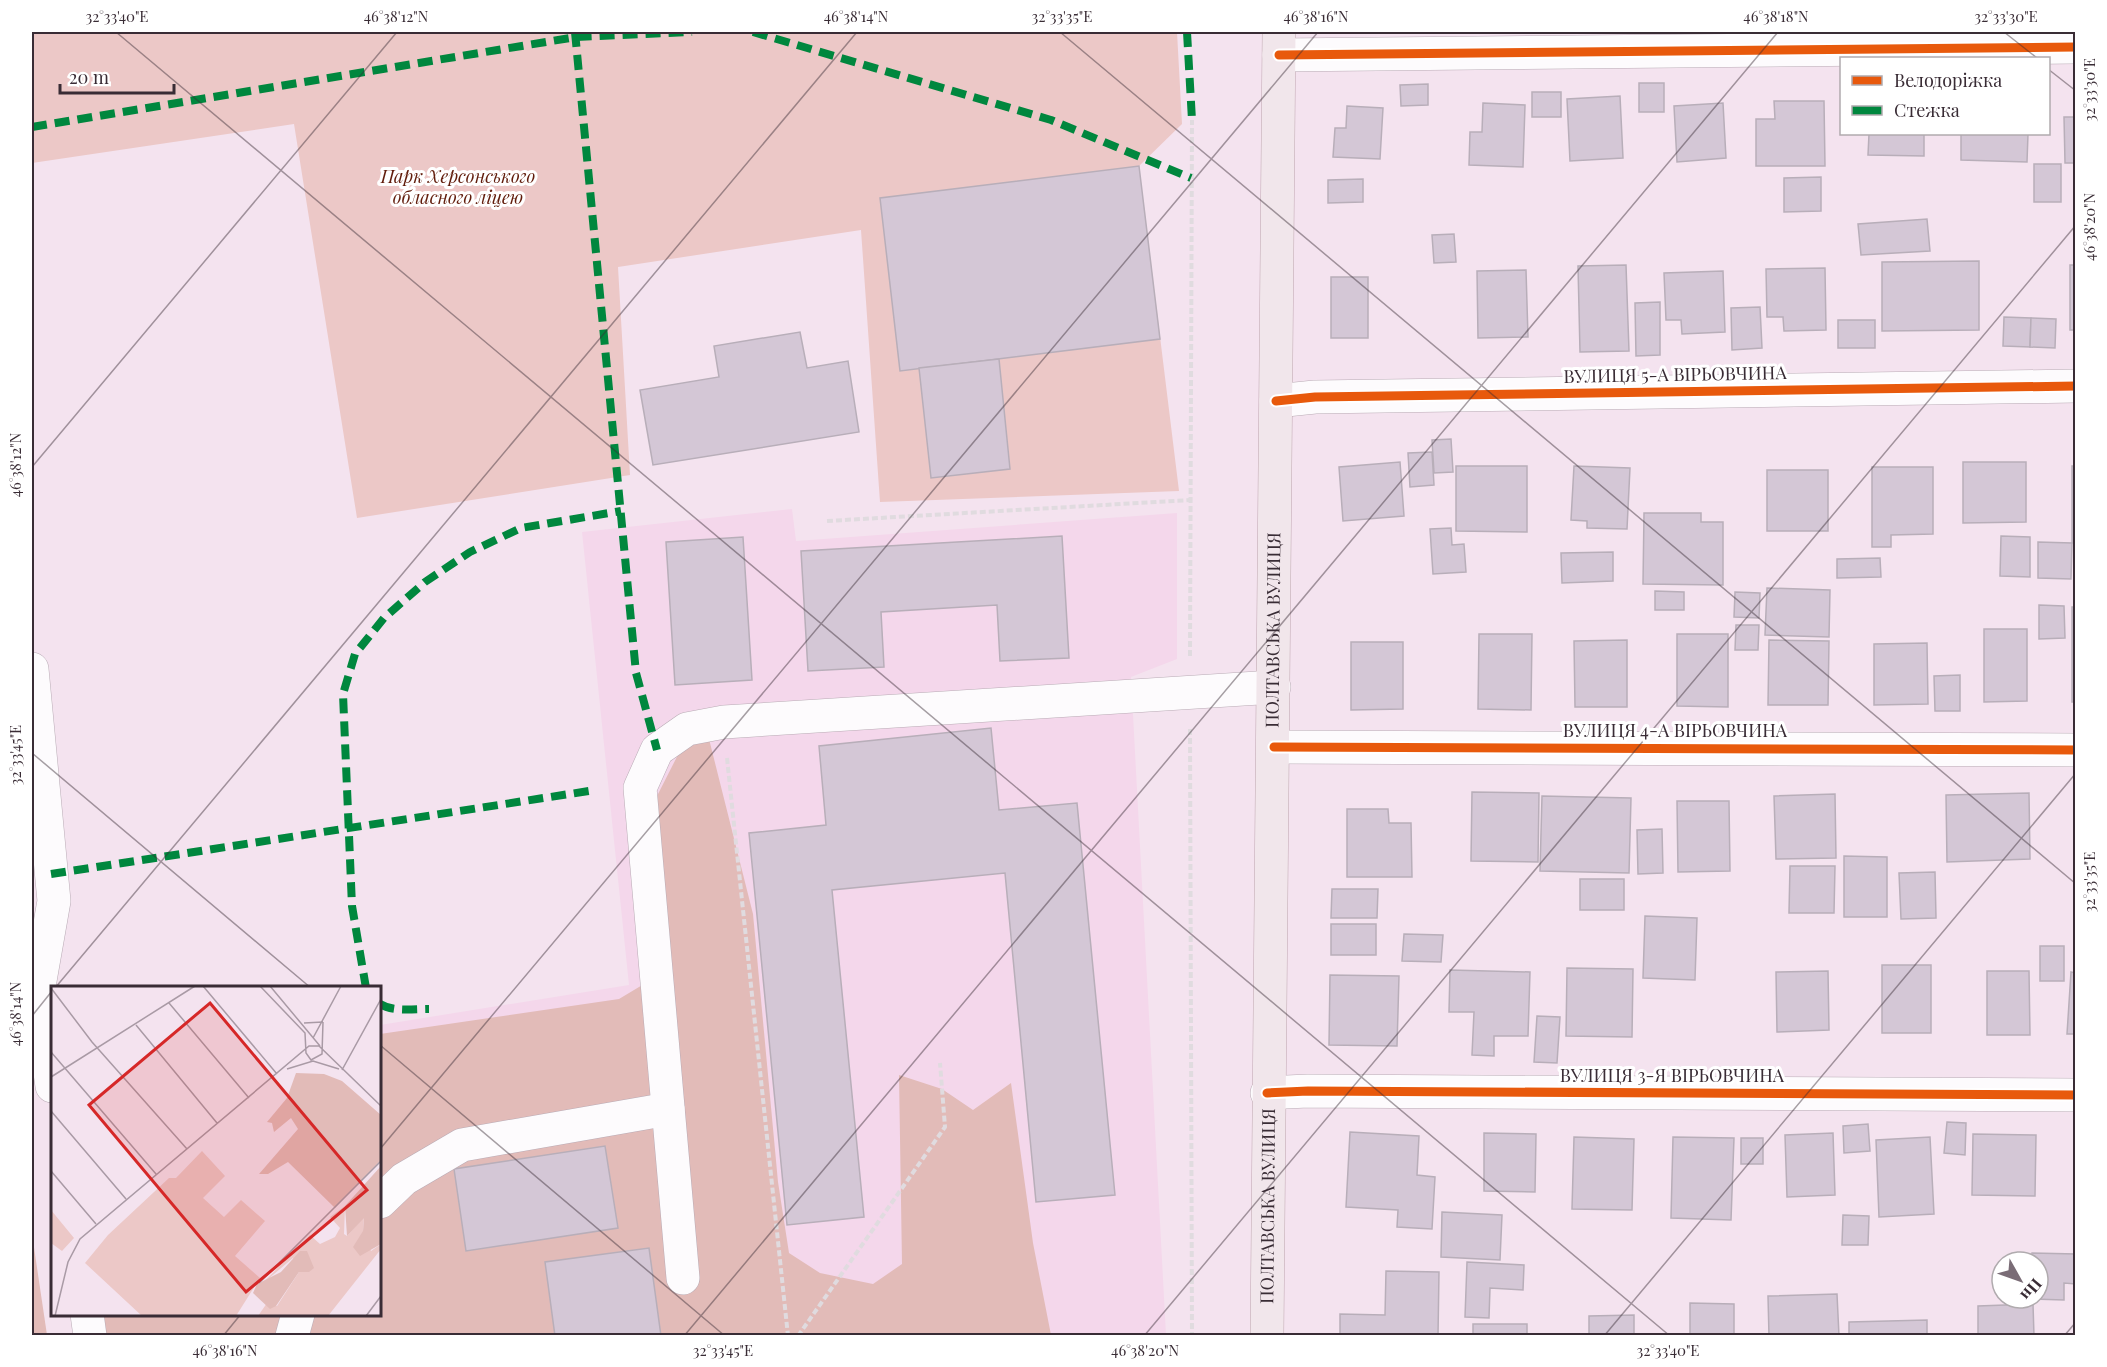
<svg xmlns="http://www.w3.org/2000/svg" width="2107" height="1367" font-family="'Playfair Display',serif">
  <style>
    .built { fill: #f4d7eb }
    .green { fill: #ecc8c7 }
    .forest { fill: #e2bbb8 }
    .building { fill: #d4c7d6; stroke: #b8aeb9; stroke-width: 1.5 }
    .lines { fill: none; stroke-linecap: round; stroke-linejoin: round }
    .minor-casing { stroke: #b9abb5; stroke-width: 34 }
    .major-casing { stroke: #bfa6b0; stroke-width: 34 }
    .path { stroke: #e0dbdf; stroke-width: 4; stroke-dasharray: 6 3; stroke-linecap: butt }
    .minor { stroke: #fdfbfd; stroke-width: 33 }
    .major { stroke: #f1e6eb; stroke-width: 33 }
    .quiet { stroke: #00873e; stroke-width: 8; stroke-dasharray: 15 8; stroke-linecap: butt }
    .cycleway-casing { stroke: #fff; stroke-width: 13 }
    .cycleway { stroke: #e8590c; stroke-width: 9 }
    .ticks { fill: none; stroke: #392c35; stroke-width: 1.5; stroke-opacity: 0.45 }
    .labels { text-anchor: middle; stroke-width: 6; stroke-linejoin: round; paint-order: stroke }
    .park-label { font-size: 18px; font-style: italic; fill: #611c0b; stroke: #fff }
    .street-label { font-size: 18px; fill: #392c35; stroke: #fff }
    .inset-road { fill: none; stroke: #a99aa5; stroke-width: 1.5 }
    .view { fill: #d62828; fill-opacity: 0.15; stroke: #d62828; stroke-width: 3 }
    .inset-edge { fill: none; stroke: #392c35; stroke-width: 3 }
    .neatline { fill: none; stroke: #392c35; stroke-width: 2 }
    .ticks-label { font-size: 15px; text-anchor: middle; fill: #392c35 }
  </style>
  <rect width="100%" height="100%" fill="#f4e3ef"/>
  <polygon class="built" points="792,509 796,541 1177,513 1177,659 1131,677 1166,1335 116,1336 380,1314 380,1025 629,985 582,532"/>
  <polygon class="green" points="32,32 1177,32 1182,124 1139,166 1179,491 880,502 861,230 618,267 630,475 357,518 294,124 32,163"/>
  <g class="forest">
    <polygon points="709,739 753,914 778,1182 789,1253 820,1273 873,1284 902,1264 899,1075 942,1089 973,1110 1011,1083 1033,1243 1051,1335 104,1336 101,1315 380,1314 380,1034 619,999 649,981 657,796 685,741"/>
    <polygon points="32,1234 47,1335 32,1335"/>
  </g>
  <g class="building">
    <rect x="1639" y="83" width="25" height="29"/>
    <polygon points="1428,84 1428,105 1401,106 1400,85"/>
    <rect x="1532" y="92" width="29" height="25"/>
    <polygon points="1620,96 1623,158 1570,161 1567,99"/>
    <polygon points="1774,101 1824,101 1825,166 1756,166 1756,119 1775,119"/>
    <polygon points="1483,103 1525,105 1523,167 1469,165 1470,132 1482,132"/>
    <polygon points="1723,103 1726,158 1677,162 1674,106"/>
    <polygon points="1347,106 1383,108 1380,159 1333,157 1335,128 1346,128"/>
    <polygon points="2064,117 2076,117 2076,163 2065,163"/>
    <polygon points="1869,134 1924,134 1924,156 1868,155"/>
    <polygon points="1961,134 2028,134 2027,162 1961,160"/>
    <rect x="2034" y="164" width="27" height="38"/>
    <polygon points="1139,166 1160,339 900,371 880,198"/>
    <polygon points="1821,177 1821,211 1784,212 1784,178"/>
    <polygon points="1363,179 1363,202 1328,203 1328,180"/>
    <polygon points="1927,219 1930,251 1861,255 1858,224"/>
    <polygon points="1454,234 1456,262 1434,263 1432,235"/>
    <polygon points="1979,261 1979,330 1882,331 1882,262"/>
    <polygon points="1626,265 1629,351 1580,352 1578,266"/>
    <rect x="2070" y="265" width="6" height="65"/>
    <polygon points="1825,268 1826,330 1784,331 1783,317 1767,317 1766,269"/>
    <polygon points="1526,270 1528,337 1478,338 1477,271"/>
    <polygon points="1723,271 1725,332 1682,334 1681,320 1666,320 1664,273"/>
    <rect x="1331" y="277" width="37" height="61"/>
    <polygon points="1660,302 1660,355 1636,356 1635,303"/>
    <polygon points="1760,307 1762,348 1732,350 1731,308"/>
    <polygon points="2004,317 2031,318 2030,347 2003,346"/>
    <polygon points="2031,318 2056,319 2055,348 2030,347"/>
    <rect x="1838" y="320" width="37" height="28"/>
    <polygon points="800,332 807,368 848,361 859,432 653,465 640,390 719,377 714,346"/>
    <polygon points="999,359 1010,469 931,478 919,368"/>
    <polygon points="1451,439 1453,472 1434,473 1432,440"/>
    <polygon points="1432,452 1434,485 1410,487 1408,453"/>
    <polygon points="1400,462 1404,516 1343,521 1339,467"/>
    <polygon points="1963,462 2026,462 2026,522 1963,523"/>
    <polygon points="1456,466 1527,466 1527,532 1456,531"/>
    <polygon points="1574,466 1630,468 1627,529 1587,528 1587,521 1571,520"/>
    <rect x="2072" y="466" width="4" height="77"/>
    <polygon points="1872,467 1933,467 1933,534 1891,535 1891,547 1872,547"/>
    <rect x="1767" y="470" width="61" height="61"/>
    <polygon points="1644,513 1701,513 1701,522 1723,522 1723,585 1643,584"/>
    <polygon points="1451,528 1452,545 1464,544 1466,572 1433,574 1430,529"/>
    <polygon points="1062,536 1069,658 1000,661 997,605 881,612 884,667 808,671 801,551"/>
    <polygon points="2001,536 2030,537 2030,577 2000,576"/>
    <polygon points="743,537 752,680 675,685 666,542"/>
    <polygon points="2038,542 2072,543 2071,579 2038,578"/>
    <polygon points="1613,552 1613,581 1562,583 1561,553"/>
    <polygon points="1880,558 1881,577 1837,578 1837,559"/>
    <polygon points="1767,588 1830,590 1829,637 1765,635"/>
    <polygon points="1655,591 1684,592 1684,610 1655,610"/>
    <polygon points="1735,592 1760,593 1759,618 1734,617"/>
    <polygon points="2039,605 2064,606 2065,638 2039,639"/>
    <rect x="2072" y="607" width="4" height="95"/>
    <polygon points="1736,625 1759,625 1758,650 1735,650"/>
    <polygon points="1984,629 2027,629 2027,701 1984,702"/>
    <polygon points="1479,634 1532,634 1531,710 1478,709"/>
    <polygon points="1677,634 1728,634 1728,707 1677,706"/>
    <polygon points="1627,640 1627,707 1575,707 1574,641"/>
    <polygon points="1769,640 1829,641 1828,705 1768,705"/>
    <polygon points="1351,642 1403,642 1403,709 1351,710"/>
    <polygon points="1927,643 1928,704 1874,705 1874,644"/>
    <polygon points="1960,675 1960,711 1935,711 1934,676"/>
    <polygon points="991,728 999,810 1077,803 1115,1195 1036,1202 1005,873 832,890 864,1217 787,1225 749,833 826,825 819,746"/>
    <polygon points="1472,792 1539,793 1538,862 1471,861"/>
    <polygon points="2029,793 2030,859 1947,862 1946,795"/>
    <polygon points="1835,794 1836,858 1776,859 1774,796"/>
    <polygon points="1542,796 1631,798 1629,873 1540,871"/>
    <polygon points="1677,801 1729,801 1730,871 1678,872"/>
    <polygon points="1347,809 1388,809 1389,823 1411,823 1412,877 1347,877"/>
    <polygon points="1662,829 1663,873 1638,874 1637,830"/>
    <polygon points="1844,856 1887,857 1887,917 1844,917"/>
    <polygon points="1790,866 1835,866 1834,913 1789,913"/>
    <polygon points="1935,872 1936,918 1901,919 1899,873"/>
    <rect x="1580" y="879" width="44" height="31"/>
    <polygon points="1332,889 1378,889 1377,918 1331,918"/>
    <polygon points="1645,916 1697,918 1695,980 1643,978"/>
    <rect x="1331" y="924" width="45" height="31"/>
    <polygon points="1404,934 1443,935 1441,962 1402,961"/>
    <rect x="2040" y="946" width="24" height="35"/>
    <rect x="1882" y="965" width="49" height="68"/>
    <polygon points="1567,968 1633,969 1632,1037 1566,1036"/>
    <polygon points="1450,970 1530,972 1528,1036 1494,1036 1494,1056 1472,1055 1474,1012 1449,1012"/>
    <polygon points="1828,971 1829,1030 1777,1032 1776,972"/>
    <polygon points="1987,971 2029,971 2030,1035 1987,1035"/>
    <polygon points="2071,972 2076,973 2076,1034 2067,1034"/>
    <polygon points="1330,975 1399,976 1397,1046 1329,1045"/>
    <polygon points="1537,1016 1560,1017 1557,1063 1534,1062"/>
    <polygon points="1947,1122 1966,1123 1965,1155 1944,1153"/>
    <polygon points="1868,1124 1870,1151 1844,1153 1843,1126"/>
    <polygon points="1350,1132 1419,1136 1417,1175 1435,1177 1432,1229 1397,1227 1398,1210 1346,1207"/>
    <polygon points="1484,1133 1536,1134 1535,1192 1484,1191"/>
    <polygon points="1833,1133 1835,1195 1787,1197 1785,1135"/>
    <polygon points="1973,1134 2036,1135 2035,1196 1972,1195"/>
    <polygon points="1574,1137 1634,1139 1632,1210 1572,1209"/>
    <polygon points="1673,1137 1734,1138 1731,1220 1671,1218"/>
    <polygon points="1930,1137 1934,1214 1879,1217 1876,1140"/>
    <rect x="1741" y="1138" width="22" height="26"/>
    <polygon points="605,1146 618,1228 466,1251 454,1169"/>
    <polygon points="1442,1212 1502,1215 1500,1260 1441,1257"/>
    <polygon points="1843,1215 1869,1216 1868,1245 1842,1245"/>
    <polygon points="649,1248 661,1336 555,1336 545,1262"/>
    <polygon points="2032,1253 2076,1254 2076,1284 2064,1283 2064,1300 2030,1299 2038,1298 2038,1262 2031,1262"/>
    <polygon points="1467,1262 1524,1265 1523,1290 1490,1288 1489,1318 1465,1317"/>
    <polygon points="1386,1271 1439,1272 1438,1336 1340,1336 1340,1314 1385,1315"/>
    <polygon points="1837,1294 1839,1336 1769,1336 1768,1296"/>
    <polygon points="1690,1303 1734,1304 1734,1336 1690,1336"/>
    <polygon points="2033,1304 2034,1336 1978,1336 1978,1306"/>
    <polygon points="1634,1315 1634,1336 1589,1336 1589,1316"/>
    <polygon points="1927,1320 1927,1336 1849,1336 1849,1322"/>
    <rect x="1473" y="1324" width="54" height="12"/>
  </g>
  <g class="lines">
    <defs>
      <g id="minor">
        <polyline points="1279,55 2076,47"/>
        <polyline points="1276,401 1315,397 2076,386"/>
        <polyline points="32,669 54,901 38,992 52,1086"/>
        <polyline points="1274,747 2076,750"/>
        <polyline points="1267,1093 1308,1091 2076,1095"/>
        <polyline points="380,1202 404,1179 462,1145 668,1109"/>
        <polyline points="683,1278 640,788 657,750 687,729 724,722 1274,687"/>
        <polyline points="87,1314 90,1336"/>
        <polyline points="292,1336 298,1314"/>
      </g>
      <g id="major">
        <path id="s1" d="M1267 1336 1279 32"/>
      </g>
    </defs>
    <use href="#minor" class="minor-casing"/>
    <use href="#major" class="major-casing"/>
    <g class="path">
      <polyline points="827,521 1190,500"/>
      <polyline points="1190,656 1192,120"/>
      <polyline points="1190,729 1192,1336"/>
      <polyline points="727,758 788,1336"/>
      <polyline points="798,1336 945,1127 940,1063"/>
    </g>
    <use href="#minor" class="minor"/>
    <use href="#major" class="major"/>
    <g class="quiet">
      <polyline points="575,32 636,673 657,750"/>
      <polyline points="753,32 1051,120 1191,178"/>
      <polyline points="1187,32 1192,120"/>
      <polyline points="32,127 576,37 692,32"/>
      <polyline points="51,874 589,791"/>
      <polyline points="366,988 352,906 343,694 355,654 384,618 425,582 470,552 521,528 621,511"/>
      <path d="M380 1004C393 1012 413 1009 429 1009"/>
    </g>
    <defs>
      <g id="cycleway">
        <polyline points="1279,55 2076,47"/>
        <polyline points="1276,401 1315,397 2076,386"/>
        <polyline points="1274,747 2076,750"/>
        <polyline points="1267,1093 1308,1091 2076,1095"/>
      </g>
    </defs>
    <use href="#cycleway" class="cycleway-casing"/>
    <use href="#cycleway" class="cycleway"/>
  </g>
  <path class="ticks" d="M116 32 1670 1336M1060 32 2076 884M2004 32 2037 58M2048 69 2076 91M32 467 397 32M32 753 311 988M55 988 857 32M32 1016 52 991M380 1045 725 1336M380 1149 1318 32M223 1336 241 1314M684 1336 1778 32M1144 1336 2076 225M1604 1336 2076 773M2064 1336 2076 1322"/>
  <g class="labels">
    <g class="park-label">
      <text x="458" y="183">Парк Херсонського<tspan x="458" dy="21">обласного ліцею</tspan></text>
    </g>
    <g class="street-label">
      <text transform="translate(1675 375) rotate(-1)" y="6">ВУЛИЦЯ 5-А ВІРЬОВЧИНА</text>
      <text dy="6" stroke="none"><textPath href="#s1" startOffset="706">ПОЛТАВСЬКА ВУЛИЦЯ</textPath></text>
      <text x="1675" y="737">ВУЛИЦЯ 4-А ВІРЬОВЧИНA</text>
      <text x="1672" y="1082">ВУЛИЦЯ 3-Я ВІРЬОВЧИНА</text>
      <text dy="6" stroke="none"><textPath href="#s1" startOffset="130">ПОЛТАВСЬКА ВУЛИЦЯ</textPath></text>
    </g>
  </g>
  <g transform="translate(51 986)">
    <rect width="330" height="330" fill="#f4e3ef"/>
    <path d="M151 165 174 190 152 212 173 231 190 214 214 235 184 270 209 292 185 330H91L34 277 57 249 118 192H125ZM294 220 293 248 296 250 313 231 312 245 320 265 330 258V263L277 330H207L216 317 226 320 248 286 242 272 210 299 259 249 269 258 284 251 289 242 279 231ZM0 224 23 252 11 265 0 257Z" fill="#ecc8c7"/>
    <path d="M245 87 273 88 291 95 330 129V174L284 222 237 176 217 188H208L247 143 240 132 223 146 221 137 216 136 236 112ZM330 180V258L309 270 302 261 312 245 313 232 296 250 294 220ZM249 265H256L263 282 258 286H248L225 320 219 323 202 307 206 298 230 286Z" fill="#e2bbb8"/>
    <path class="inset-road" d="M152 0 226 88M209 0 254 47 255 67 260 74 271 68 272 36M219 0 269 60M0 2 41 56 136 163M118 17 198 112M253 37 272 36M85 39 166 137M262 52 290 0M0 66 105 188M236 83 262 75 288 83M291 84 330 13M0 91 144 0M0 125 75 213M0 185 45 238M208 297 330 175M4 330 17 276 29 253 258 60H268L330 120M315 330 330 310"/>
    <path class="view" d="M159 17 316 204 195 306 38 119Z"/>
    <rect width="330" height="330" class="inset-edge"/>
  </g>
  <rect width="2107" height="1367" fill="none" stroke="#ffffff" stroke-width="66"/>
  <rect x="1840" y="57" width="210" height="78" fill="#ffffff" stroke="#b0abae" stroke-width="1.5"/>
  <rect x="1852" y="76" width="30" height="9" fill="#e8590c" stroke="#b0abae" stroke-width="1.5"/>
  <text x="1894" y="87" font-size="18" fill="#392c35">Велодоріжка</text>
  <rect x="1852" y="106" width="30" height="9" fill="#00873e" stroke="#b0abae" stroke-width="1.5"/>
  <text x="1894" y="117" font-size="18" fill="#392c35">Стежка</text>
  <g transform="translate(2020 1280) rotate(130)"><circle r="28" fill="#ffffff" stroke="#b0abae" stroke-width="1.5"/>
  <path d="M0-4.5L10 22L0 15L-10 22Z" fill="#7a6c76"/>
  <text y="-9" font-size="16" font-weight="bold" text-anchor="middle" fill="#392c35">Пн</text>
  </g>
  <path d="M60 84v9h114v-9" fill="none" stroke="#392c35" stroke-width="3"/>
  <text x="69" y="84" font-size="18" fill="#392c35" stroke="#ffffff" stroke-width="4.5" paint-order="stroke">20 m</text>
  <rect x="33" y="33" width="2041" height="1301" class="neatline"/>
  <g class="ticks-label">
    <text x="117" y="22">32°33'40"E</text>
    <text x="396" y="22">46°38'12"N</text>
    <text x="856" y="22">46°38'14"N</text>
    <text x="1062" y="22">32°33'35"E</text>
    <text x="1316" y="22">46°38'16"N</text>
    <text x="1776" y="22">46°38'18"N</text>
    <text x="2006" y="22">32°33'30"E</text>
    <text transform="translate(2090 90) rotate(-90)" y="5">32°33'30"E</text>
    <text transform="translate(2090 227) rotate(-90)" y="5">46°38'20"N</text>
    <text transform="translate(16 465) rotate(-90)" y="5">46°38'12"N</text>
    <text transform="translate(16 755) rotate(-90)" y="5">32°33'45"E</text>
    <text transform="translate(2090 882) rotate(-90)" y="5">32°33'35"E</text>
    <text transform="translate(16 1014) rotate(-90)" y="5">46°38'14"N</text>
    <text x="225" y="1356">46°38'16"N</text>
    <text x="723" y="1356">32°33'45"E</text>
    <text x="1145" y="1356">46°38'20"N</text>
    <text x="1668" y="1356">32°33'40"E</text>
  </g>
</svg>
